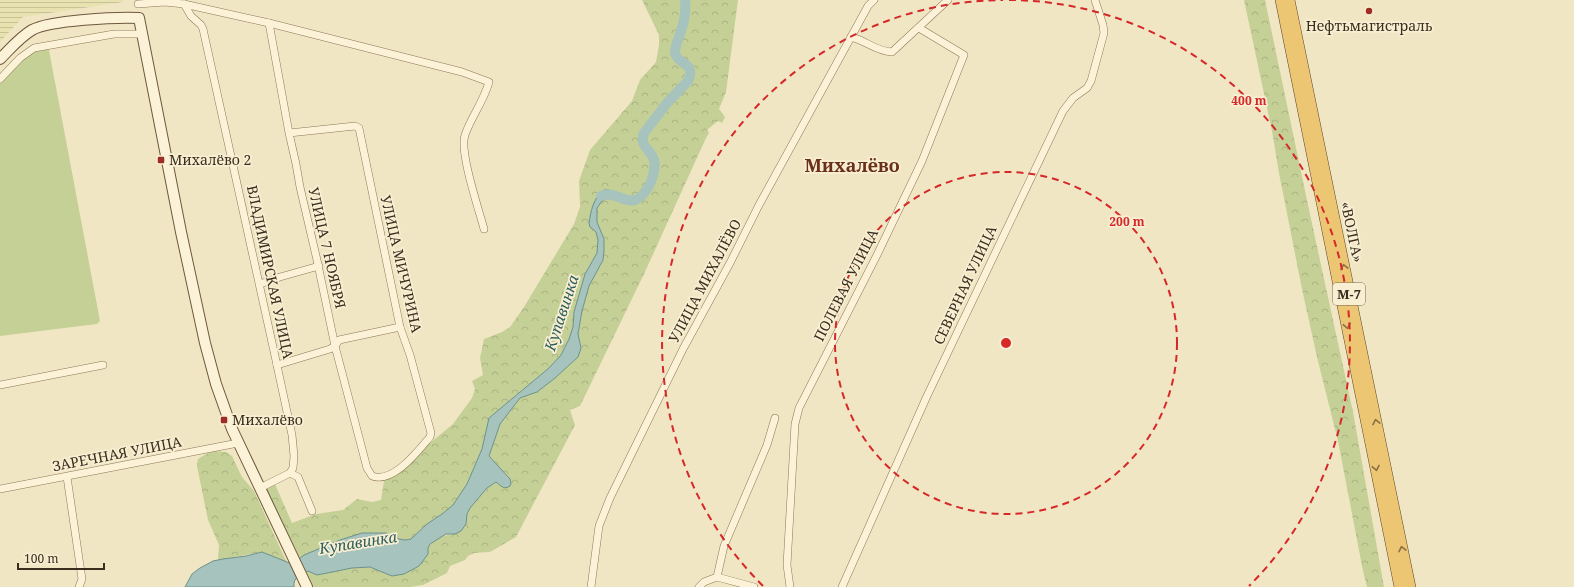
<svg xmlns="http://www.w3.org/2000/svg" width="1574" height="587" font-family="'Noto Serif',serif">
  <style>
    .farmland { fill: url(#farmland-rules) }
    .forest { fill: url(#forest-crowns) }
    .garden { fill: #c5d096 }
    .water { fill: #a6c3bd; stroke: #6b928b }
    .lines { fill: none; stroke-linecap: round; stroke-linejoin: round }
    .river { stroke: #a6c3bd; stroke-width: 10 }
    .minor-casing { stroke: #8c7759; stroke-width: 8 }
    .secondary-casing { stroke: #6e583c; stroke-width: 12 }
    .trunk-casing { stroke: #5a452d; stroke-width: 12 }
    .minor { stroke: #fbf2d7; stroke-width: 7 }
    .secondary { stroke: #fbf2d7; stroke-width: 10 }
    .trunk { stroke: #edc674; stroke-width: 11 }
    .oneway { stroke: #8b7245 }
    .ring { fill: none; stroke: #d62828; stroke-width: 2; stroke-dasharray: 7 5 }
    .poi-dot { fill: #9f2c25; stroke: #f8efd3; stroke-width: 1.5 }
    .labels { text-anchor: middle; stroke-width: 3.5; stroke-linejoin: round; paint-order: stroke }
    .shield { fill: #f8efd3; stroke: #746854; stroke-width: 1 }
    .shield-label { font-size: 13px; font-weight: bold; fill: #3b2e1e }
    .poi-label { font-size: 14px; fill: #3b2e1e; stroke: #f8efd3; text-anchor: start }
    .street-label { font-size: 14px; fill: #3b2e1e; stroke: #f8efd3 }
    .water-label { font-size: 15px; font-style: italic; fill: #2c5c5c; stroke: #f8efd3 }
    .district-label { font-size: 18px; font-weight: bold; fill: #6a301a; stroke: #f8efd3 }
    .centre { fill: #d62828; stroke: #f8efd3; stroke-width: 2 }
    .ring-label { font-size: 12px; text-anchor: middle; font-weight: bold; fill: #d62828; stroke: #f8efd3; stroke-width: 3.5; stroke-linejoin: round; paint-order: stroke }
  </style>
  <defs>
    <pattern id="farmland-rules" width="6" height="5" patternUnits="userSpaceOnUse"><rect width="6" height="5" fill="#e7e2b0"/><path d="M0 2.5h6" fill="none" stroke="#c7c297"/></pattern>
    <pattern id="forest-crowns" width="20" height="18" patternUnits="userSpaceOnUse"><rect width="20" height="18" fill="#c5d096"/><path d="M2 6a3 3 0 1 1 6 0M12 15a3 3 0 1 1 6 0" fill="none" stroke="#aab381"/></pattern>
  </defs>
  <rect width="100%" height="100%" fill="#f1e6c3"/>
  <polygon class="farmland" points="0,0 123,0 123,2 23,17 0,42"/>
  <g class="forest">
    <path d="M642 0H738L726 92 719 109 725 117 722 123 718 121 707 130 709 133 706 138 644 274 580 406 570 410 575 425 516 537 490 552 474 553 468 556 465 560 450 566 447 573 423 585 410 587H311L306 572 308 571 317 575 352 568 370 567 392 576 428 548C434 539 445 534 455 534L466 524 467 514 470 508 487 488 496 482 510 479 489 456 500 424 520 398 537 392 555 378 578 357 581 348 578 334 582 311 589 286 603 260 604 251V239L597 222V208L602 201 611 197 600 193 593 228 596 232 598 240 597 253 585 274 574 312 573 327 569 339 561 355 549 368 489 418 482 449 467 484 453 505 442 514 427 524 411 539 405 540 399 539 386 533H362L339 540 305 555 300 558 265 488 275 484 292 523 316 514 343 510 357 499 372 502 381 500 384 481 409 466 430 443 453 424 472 398 475 389 472 381 483 375 480 358 484 339 502 332 510 327 524 307 574 224 580 207 579 181 590 150 632 101 640 80 656 62 659 45V35Z"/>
    <polygon points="1244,0 1265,0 1308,205 1353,412 1384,587 1367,587 1363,571 1338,441 1317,357 1302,289 1279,173 1272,131"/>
    <polygon points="215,451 226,452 232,456 242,477 254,491 287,563 262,552 218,560 219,545 208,520 197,466 198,459 206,454"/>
  </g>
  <polygon class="garden" points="48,45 100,321 97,324 0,336 0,79 20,58"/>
  <path class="water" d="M604 190H609L613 195 602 201 597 208V222L604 239V251L603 260 589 286 582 311 578 334 581 348 578 357 555 378 537 392 520 398 500 424 489 456 510 479 511 483 510 486C504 490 501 486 496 482L487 488 470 508 467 514 466 524 461 531 455 534H446L430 544 428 548V554L419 566 404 574 392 576 370 567 352 568 317 575 308 571C300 575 293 577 294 587H185L192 574 200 568 213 561 223 559 246 556 262 552 292 564 304 555 340 540 362 533H386L399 539 405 540 411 539 427 524 442 514 453 505 467 484 482 449 489 418 549 368 561 355 569 339 573 327 574 312 585 274 597 253 598 240 596 232 590 227 589 223C591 211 593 198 604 190Z"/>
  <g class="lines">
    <path class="river" d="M601 196C619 188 630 215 647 189 652 182 656 168 654 160 650 148 639 147 644 133L667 103 688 81C697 62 677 65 675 53 675 45 679 39 681 31 684 22 686 9 685 0"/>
    <defs>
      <g id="minor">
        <path d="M138 4 165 2 184 4 269 23 462 72 489 82C484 101 471 117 465 135 459 151 479 210 484 229"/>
        <polyline points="184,4 191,16 201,25 203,29 275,356 292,435 294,456 293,468 290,473 260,488"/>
        <path d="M269 23 289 133 296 164 300 187 317 260 335 346 367 468 372 476C393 484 418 451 430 437L431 433 410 355 400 327 359 128 355 126 289 133"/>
        <path d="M851 37C867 41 875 51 892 52L948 0"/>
        <polyline points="0,79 20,58 34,48 114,34 142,34"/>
        <polyline points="260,284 280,277 319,266"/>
        <polyline points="277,365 330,349 335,346 339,340 400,327"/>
        <polyline points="0,385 103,365"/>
        <polyline points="290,473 298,477 312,511"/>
        <polyline points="67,477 82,579 79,587"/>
        <polyline points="0,489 238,443"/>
        <polyline points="717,577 724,546 767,445 775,418"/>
        <polyline points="591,587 599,526 610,498 683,349 730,263 759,205 868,6 874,0"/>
        <polyline points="699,587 704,582 717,577 754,587"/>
        <polyline points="790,587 787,565 795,424 799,408 877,255 922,161 964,55 919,28"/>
        <polyline points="842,587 927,396 1063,111 1073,98 1087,88 1091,81 1104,33 1103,25 1095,0"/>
      </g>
      <path id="secondary" d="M0 59C10 49 20 37 32 30 50 20 117 17 139 18L181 232 205 343 216 384 232 429 307 587"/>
      <g id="trunk">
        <polyline points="1281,0 1400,587"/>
        <polyline points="1289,0 1410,587"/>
      </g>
    </defs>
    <use href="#minor" class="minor-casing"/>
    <use href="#secondary" class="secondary-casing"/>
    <use href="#trunk" class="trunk-casing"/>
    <use href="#minor" class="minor"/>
    <use href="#secondary" class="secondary"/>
    <use href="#trunk" class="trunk"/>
  </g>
  <defs><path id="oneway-chevron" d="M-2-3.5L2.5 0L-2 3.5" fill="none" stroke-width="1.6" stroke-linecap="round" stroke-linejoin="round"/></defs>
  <g class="oneway">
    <use href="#oneway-chevron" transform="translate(1344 267) rotate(-102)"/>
    <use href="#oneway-chevron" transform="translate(1347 326) rotate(79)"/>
    <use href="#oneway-chevron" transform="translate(1376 422) rotate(-102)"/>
    <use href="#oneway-chevron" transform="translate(1376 468) rotate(79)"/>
    <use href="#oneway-chevron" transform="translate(1402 549) rotate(-102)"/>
  </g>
  <g class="ring">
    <circle cx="1006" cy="343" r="171"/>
    <path d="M763 586A343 343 0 0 1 1003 0M1009 0A343 343 0 0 1 1249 586"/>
  </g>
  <g class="poi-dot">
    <circle cx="1369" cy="11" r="4"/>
    <rect x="157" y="156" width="8" height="8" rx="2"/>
    <rect x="220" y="416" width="8" height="8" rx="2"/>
  </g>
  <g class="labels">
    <rect class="shield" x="1333" y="283" width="32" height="22" rx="3"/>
    <g class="shield-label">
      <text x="1349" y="299">М-7</text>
    </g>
    <g class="poi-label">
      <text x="1369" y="31" text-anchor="middle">Нефтьмагистраль</text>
      <text x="169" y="165">Михалёво 2</text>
      <text x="232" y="425">Михалёво</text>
    </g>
    <g class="street-label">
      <text transform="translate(1352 232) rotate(78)" y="5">«ВОЛГА»</text>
      <text transform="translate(327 248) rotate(77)" y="5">УЛИЦА 7 НОЯБРЯ</text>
      <text transform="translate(401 264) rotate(77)" y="5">УЛИЦА МИЧУРИНА</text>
      <text transform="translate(270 272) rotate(78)" y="5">ВЛАДИМИРСКАЯ УЛИЦА</text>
      <text transform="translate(705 281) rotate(-62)" y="5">УЛИЦА МИХАЛЁВО</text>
      <text transform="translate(846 285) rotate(-63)" y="5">ПОЛЕВАЯ УЛИЦА</text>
      <text transform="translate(965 285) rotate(-65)" y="5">СЕВЕРНАЯ УЛИЦА</text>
      <text transform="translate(117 454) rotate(-11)" y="5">ЗАРЕЧНАЯ УЛИЦА</text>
    </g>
    <g class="water-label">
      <text transform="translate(562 313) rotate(-72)" y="5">Купавинка</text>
      <text transform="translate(358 543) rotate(-9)" y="5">Купавинка</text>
    </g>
    <g class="district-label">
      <text x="852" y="172">Михалёво</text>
    </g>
  </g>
  <circle cx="1006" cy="343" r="6" class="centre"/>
  <g class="ring-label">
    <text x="1249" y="105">400 m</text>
    <text x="1127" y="226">200 m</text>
  </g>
  <path d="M18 563v6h86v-6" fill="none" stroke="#3b2e1e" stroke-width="2"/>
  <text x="24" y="563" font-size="12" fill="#3b2e1e" stroke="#f8efd3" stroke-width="3" paint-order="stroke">100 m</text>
</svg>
